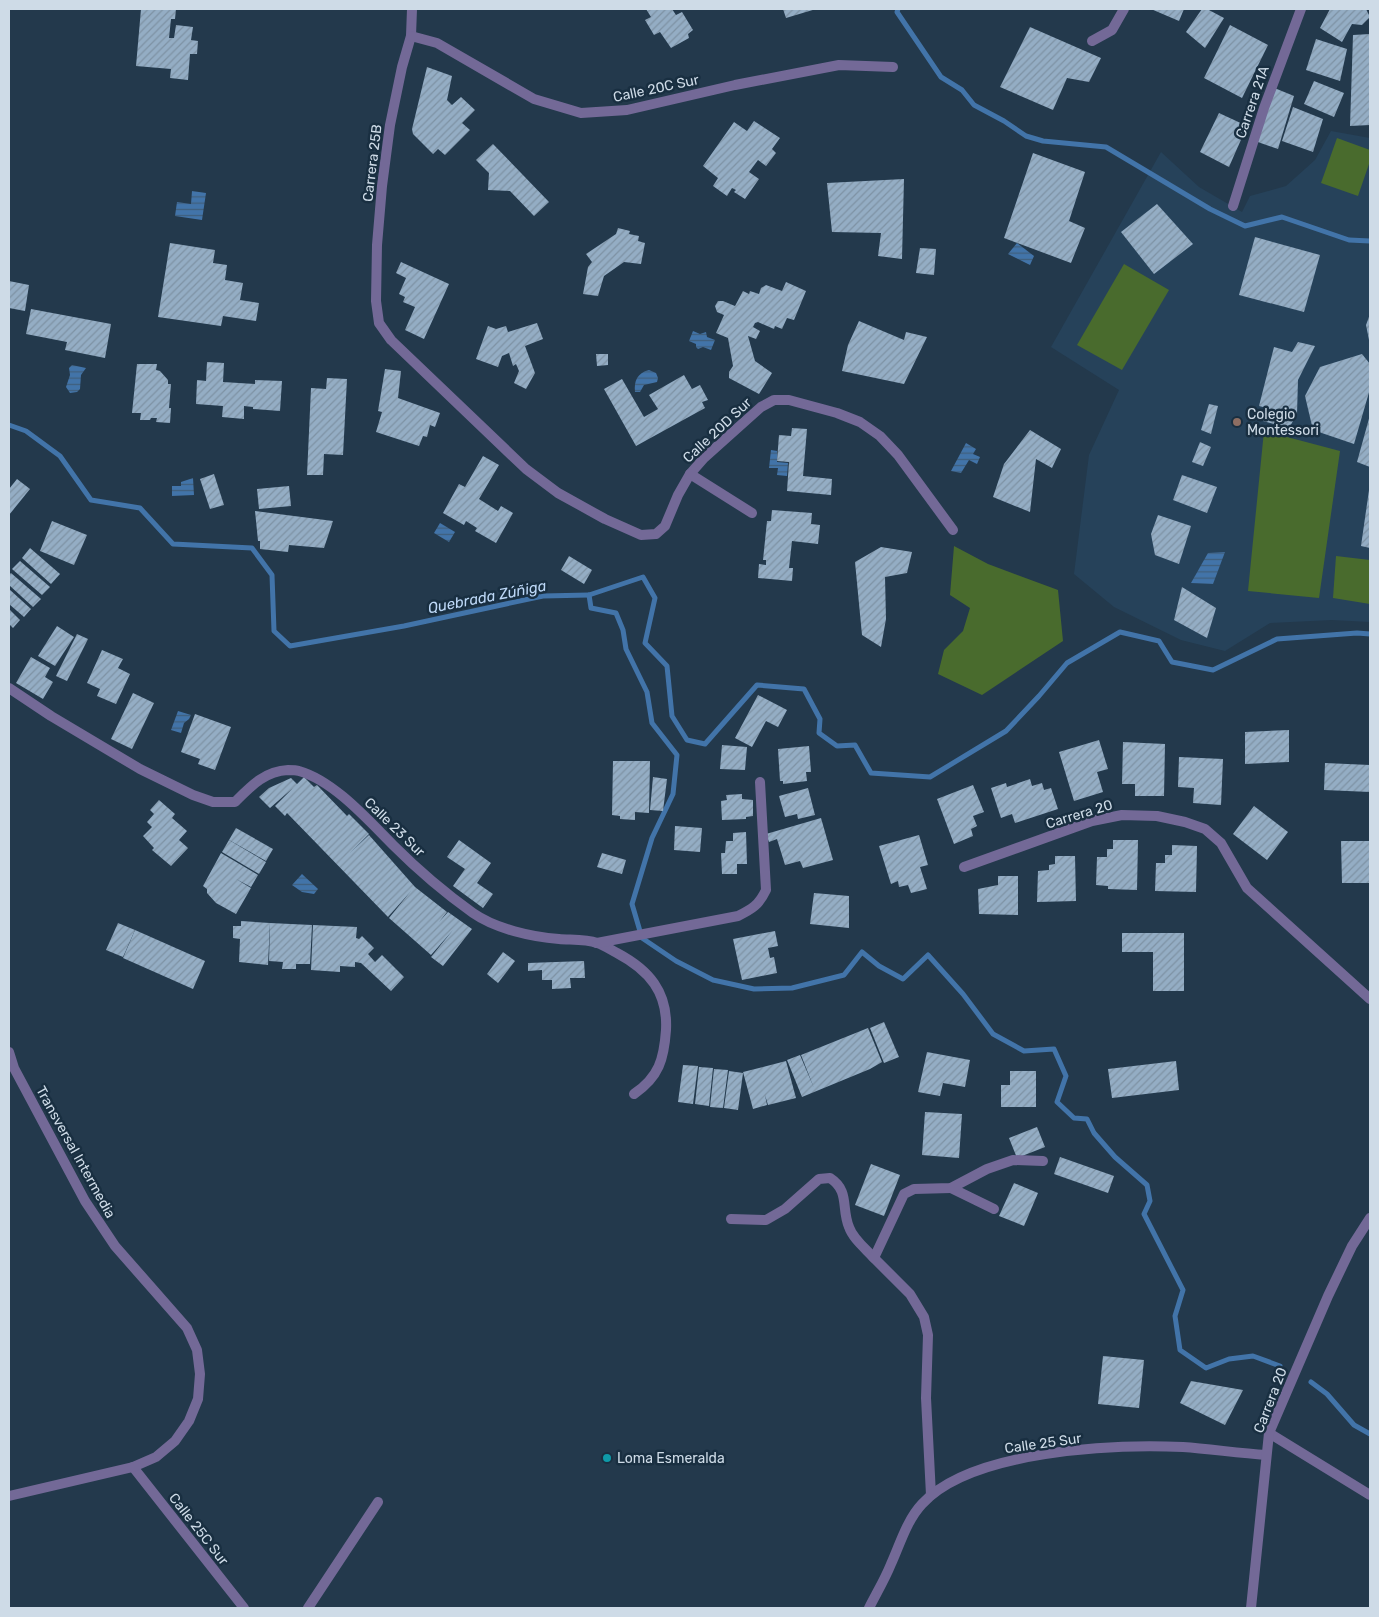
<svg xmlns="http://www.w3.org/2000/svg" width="1379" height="1617" font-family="Rubik,sans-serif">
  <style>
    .built { fill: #26425a }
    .green { fill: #496b2d }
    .water { fill: url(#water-rules) }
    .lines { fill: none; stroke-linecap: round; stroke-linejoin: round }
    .stream { stroke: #4274a9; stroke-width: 5 }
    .building { fill: url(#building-hatch) }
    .minor { stroke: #736997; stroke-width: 10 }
    .tertiary { stroke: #736997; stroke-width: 10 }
    .education-dot { fill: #8d6e63; stroke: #192f41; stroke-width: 2 }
    .culture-dot { fill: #0f9aa8; stroke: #192f41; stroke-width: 2 }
    .labels { text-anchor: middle; stroke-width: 5; stroke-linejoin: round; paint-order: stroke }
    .street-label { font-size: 14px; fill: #cedbe7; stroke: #192f41 }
    .poi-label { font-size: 14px; fill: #cedbe7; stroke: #192f41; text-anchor: start }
    .water-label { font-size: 15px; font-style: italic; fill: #bdd8f7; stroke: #192f41 }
  </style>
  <defs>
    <pattern id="water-rules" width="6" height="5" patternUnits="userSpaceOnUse" patternTransform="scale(1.25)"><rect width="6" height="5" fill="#4274a9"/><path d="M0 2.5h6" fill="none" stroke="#405e7c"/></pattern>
    <pattern id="building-hatch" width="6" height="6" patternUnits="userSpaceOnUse" patternTransform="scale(1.25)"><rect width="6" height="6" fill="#94adc4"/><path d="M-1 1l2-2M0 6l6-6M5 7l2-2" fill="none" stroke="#7e92a4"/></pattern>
  </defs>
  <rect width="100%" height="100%" fill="#23394c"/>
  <polygon class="built" points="1331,131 1370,138 1370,622 1332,620 1270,623 1225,651 1181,640 1114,607 1074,574 1089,455 1119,390 1051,347 1161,152 1199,187 1242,212 1250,196 1286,186 1315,160"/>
  <g class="green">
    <polygon points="1337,138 1370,150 1370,161 1358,196 1321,183"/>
    <polygon points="1124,264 1169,290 1122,370 1077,345"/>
    <polygon points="1264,431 1340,451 1319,598 1248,591"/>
    <polygon points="954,546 988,564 1058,590 1063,641 982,695 938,674 944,650 963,631 970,608 950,595"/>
    <polygon points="1336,556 1370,560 1370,604 1333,598"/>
  </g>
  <g class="water">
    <polygon points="192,191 206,193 202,220 175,216 177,202 191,204"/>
    <polygon points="1017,243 1034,256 1030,265 1008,254"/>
    <polygon points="693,331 700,334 706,332 707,337 715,340 711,350 703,347 698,349 696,347 696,344 689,341"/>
    <polygon points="72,365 86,368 81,375 80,389 77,392 70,393 66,387 70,375 69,368"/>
    <path d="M649 370 656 373 658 378 657 382 644 385 640 392H635C634 381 637 373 649 370Z"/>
    <polygon points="966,443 976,449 973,454 980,457 977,464 969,460 961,473 951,471"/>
    <polygon points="771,450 777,451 777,462 788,463 787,476 777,475 778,468 769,468"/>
    <polygon points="193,478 194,495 172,496 172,486 181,486 181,482"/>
    <polygon points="440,523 455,532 449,542 434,533"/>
    <polygon points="1225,552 1213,584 1191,583 1208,553"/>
    <polygon points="178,711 191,715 189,719 184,723 181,733 171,730"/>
    <polygon points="302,874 318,889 314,894 302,892 292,885"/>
  </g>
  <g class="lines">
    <g class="stream">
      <polyline points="898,9 897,12 941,77 962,90 974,105 1004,121 1026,136 1043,141 1106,147 1210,209 1245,226 1282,217 1349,240 1370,241"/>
      <polyline points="9,425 26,431 60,456 91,500 140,508 173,544 252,548 272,575 274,631 290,646 404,626 543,596 589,595 643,577 655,598 645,643 667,666 672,716 687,740 705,744 757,685 804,689 820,719 819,733 837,746 855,745 871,773 930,777 1006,731 1039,696 1067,663 1120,632 1159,641 1172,662 1213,670 1277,639 1357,633 1370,634"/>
      <polyline points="589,595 591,608 616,613 623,630 626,649 647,692 652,723 677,755 673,794 652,838 632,904 642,938 676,961 713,980 754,989 792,988 844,975 862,952 879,966 903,979 928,955 963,994 993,1034 1024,1051 1054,1049 1066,1076 1057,1102 1074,1118 1087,1119 1094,1133 1115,1157 1147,1185 1150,1201 1144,1214 1183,1290 1175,1316 1180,1350 1206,1368 1229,1359 1253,1356 1280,1366"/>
      <polyline points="1311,1382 1327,1394 1354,1425 1370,1434"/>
    </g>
  </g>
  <g class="building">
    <polygon points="141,9 176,9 175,19 171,19 169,38 174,38 176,25 193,27 191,40 198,41 197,54 190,54 188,80 170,78 171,69 136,66"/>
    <polygon points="646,9 672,9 676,15 682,12 693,30 688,34 689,38 671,48 660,32 654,35 645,20 651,17"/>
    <polygon points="783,9 816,9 786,18"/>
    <polygon points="1151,9 1184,9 1179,21"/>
    <polygon points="1202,9 1207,9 1224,18 1205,48 1186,32"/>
    <polygon points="1330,9 1366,9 1370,17 1362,25 1352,24 1342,42 1320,28"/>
    <polygon points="1230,25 1268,45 1242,98 1204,78"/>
    <polygon points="1030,27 1101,58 1089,82 1067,78 1053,110 1000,87"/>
    <polygon points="1370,34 1370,125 1350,126 1353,35"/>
    <polygon points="1316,39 1347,49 1340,81 1306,70"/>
    <polygon points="427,67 452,76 447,100 452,105 461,97 475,110 462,123 470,130 445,155 438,149 433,154 413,134 412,129"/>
    <polygon points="1314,81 1344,93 1334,117 1304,104"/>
    <polygon points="1272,87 1294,96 1278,149 1255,141"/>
    <polygon points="1293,107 1323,119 1313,152 1282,141"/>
    <polygon points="1219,113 1247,126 1229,167 1200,152"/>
    <polygon points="754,121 780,138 772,149 776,153 766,166 758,160 749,172 759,179 745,199 734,192 736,190 732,188 727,196 713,186 718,178 703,166 734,122 747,131"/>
    <polygon points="493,144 549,202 534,216 510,191 488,190 489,173 476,160"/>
    <polygon points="1033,153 1085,172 1069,221 1085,228 1071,263 1004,238"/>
    <polygon points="904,179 902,259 878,256 881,233 832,232 827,183"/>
    <polygon points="1157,204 1193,244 1154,274 1121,232"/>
    <polygon points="618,228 630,231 629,234 639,236 638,241 645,243 641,264 624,262 604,276 598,296 583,294 588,267 592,262 586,254 616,234"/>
    <polygon points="1255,237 1320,255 1304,312 1239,295"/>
    <polygon points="170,243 215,250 213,263 227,265 225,280 243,283 240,300 259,303 256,321 223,316 221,326 158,317"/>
    <polygon points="920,248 936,249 934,275 916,273"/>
    <polygon points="401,262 449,284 424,339 405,330 415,307 403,302 405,297 399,294 406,278 396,273"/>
    <polygon points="9,281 29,285 25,311 9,308"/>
    <polygon points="786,282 806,291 794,320 787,318 782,329 775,326 774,329 758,322 755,323 753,327 760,331 756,339 748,336 755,361 772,373 759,394 729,378 729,372 733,366 728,338 716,333 724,315 717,312 715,306 718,301 723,301 735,306 743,291 749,294 750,291 759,294 761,288 766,285 782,291"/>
    <polygon points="31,309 111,324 105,358 65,350 67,342 26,334"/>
    <polygon points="1370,314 1370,340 1369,340 1366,325"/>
    <polygon points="859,321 904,340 906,332 927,337 904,384 842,371 848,345"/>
    <polygon points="537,323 543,339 525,346 535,373 526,389 514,383 519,371 516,364 513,366 509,353 502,356 498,367 476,359 488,326 496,329 506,326 508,332"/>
    <polygon points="1298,342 1315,346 1298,380 1297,414 1289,428 1263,421 1267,408 1259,406 1274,347 1292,352"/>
    <polygon points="596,354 608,354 608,365 597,366"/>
    <polygon points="1362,354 1370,364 1370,389 1354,444 1313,430 1305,396 1320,367"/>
    <polygon points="207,362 224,363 223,382 255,384 255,380 282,381 280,411 253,409 253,407 244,406 244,419 222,417 223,406 196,404 197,380 206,381"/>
    <polygon points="137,364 157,364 156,370 160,371 168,380 168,384 171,384 169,408 171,408 170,423 156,422 157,418 151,418 150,420 140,420 141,413 132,413"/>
    <polygon points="385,369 401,371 398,398 440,413 435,427 430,425 427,437 423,436 419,446 376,432 382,412 378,411"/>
    <polygon points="684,375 692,389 700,385 708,400 702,402 705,408 636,446 604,389 622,379 644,417 658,409 649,395"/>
    <polygon points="327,378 347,379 343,455 324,454 323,475 307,475 311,388 326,389"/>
    <polygon points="1209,404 1218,406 1211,434 1201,430"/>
    <polygon points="1370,415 1370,467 1357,462"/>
    <polygon points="792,428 807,429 803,476 832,479 831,495 787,491 789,462 777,461 779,435 791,436"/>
    <polygon points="1030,430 1061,449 1052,468 1036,459 1030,512 993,497 1004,464"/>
    <polygon points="1200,442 1211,447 1203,466 1192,462"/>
    <polygon points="483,456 499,465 479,499 498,511 501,506 513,513 496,543 475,531 477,528 466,521 464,525 443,513 459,484 465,487"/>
    <polygon points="214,474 224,505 210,509 200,479"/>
    <polygon points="1182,475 1217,487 1207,513 1173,500"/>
    <polygon points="17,479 30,489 9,515 9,489"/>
    <polygon points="289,486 291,506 259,509 257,489"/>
    <polygon points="1369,490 1370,490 1370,548 1361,546"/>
    <polygon points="772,510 812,513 811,524 820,525 818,544 792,541 789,568 793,568 792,581 758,578 759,564 766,565 766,560 763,560 767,521 771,521"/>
    <polygon points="255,511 333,521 324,548 289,545 288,552 260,549 260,541 258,541"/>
    <polygon points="1158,515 1191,526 1179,564 1155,555 1151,534"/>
    <polygon points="52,521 87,535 74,565 40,551"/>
    <polygon points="881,547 912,552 907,573 885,577 886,619 881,647 862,635 855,562"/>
    <polygon points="30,548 60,574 51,584 22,558"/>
    <polygon points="569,556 592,570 584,584 561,570"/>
    <polygon points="20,561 50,587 42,595 12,569"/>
    <polygon points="11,573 41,599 33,607 9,585 9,575"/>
    <polygon points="1182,587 1216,608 1207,638 1174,620"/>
    <polygon points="9,589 31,609 24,617 9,604"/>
    <polygon points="9,609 20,620 13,628 9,624"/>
    <polygon points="57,626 74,637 55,666 38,656"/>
    <polygon points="77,634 88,639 67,681 56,676"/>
    <polygon points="102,650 123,659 118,668 130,674 116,704 97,696 100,689 87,683"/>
    <polygon points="31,657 50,668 45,677 53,682 43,699 16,683"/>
    <polygon points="133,693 154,703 132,749 111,739"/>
    <polygon points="758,695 787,710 778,727 766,721 752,747 735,738"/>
    <polygon points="195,714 231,727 215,770 198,764 200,759 181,752"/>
    <polygon points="1289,730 1289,762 1245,764 1245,732"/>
    <polygon points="1099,740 1108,769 1097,772 1103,792 1074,801 1059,752"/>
    <polygon points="1123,742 1165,744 1164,796 1135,796 1135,784 1122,784"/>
    <polygon points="722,745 747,747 745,770 720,769"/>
    <polygon points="809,746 811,772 806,772 807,781 783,784 783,781 780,781 778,749"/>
    <polygon points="1179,757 1223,759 1221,805 1193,803 1194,788 1178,787"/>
    <polygon points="613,761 650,761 649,813 635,812 635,820 620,819 620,816 612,815"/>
    <polygon points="1325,763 1370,765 1370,792 1324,790"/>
    <polygon points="304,777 314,787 317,785 347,816 349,814 369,834 350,853 369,835 415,887 447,912 439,922 448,912 472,929 443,966 431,957 453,930 431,955 389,918 411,891 388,917 287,813 285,816 275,806 293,788 270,808 259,797 269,788 291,778 297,784"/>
    <polygon points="653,777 667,779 663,811 650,810"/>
    <polygon points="1030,779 1032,786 1042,783 1044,790 1051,788 1058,809 1015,823 1012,814 1001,818 991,788 1006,783 1007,787"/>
    <polygon points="973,785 984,812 973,816 977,826 971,829 973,836 954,844 937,799"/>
    <polygon points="808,788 815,815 798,819 797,814 785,817 779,796"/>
    <polygon points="742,794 742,799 753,800 753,816 746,817 746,819 722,820 721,801 727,800 726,795"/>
    <polygon points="159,800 175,814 172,818 187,831 179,840 188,848 171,866 152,850 154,848 143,836 152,827 147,822 154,814 150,810"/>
    <polygon points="1254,806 1288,832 1267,860 1233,834"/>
    <polygon points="821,818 833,860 803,868 800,861 785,865 777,839 769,842 766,834"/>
    <polygon points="675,826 702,828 700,852 674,850"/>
    <polygon points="236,828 273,849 266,861 229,840"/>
    <polygon points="746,832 747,864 737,864 737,874 722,874 721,853 725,853 726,841 733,841 733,833"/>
    <polygon points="919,835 928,865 920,867 927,889 911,893 908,885 899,887 898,881 891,884 879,846"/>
    <polygon points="229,840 266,862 259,874 222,852"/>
    <polygon points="459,840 491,863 477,883 493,894 483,908 453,886 465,869 447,857"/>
    <polygon points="1113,840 1138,840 1137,890 1108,889 1108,886 1096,885 1097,857 1107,857 1107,849 1113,849"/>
    <polygon points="1341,841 1370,841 1370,883 1342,883"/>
    <polygon points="1172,845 1197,846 1196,892 1155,891 1156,863 1165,863 1165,855 1172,855"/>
    <polygon points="221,853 258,875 251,887 236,879 251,888 236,914 216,903 207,893 207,889 203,886"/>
    <polygon points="602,853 626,860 622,874 597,867"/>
    <polygon points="1055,856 1075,856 1076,901 1037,902 1038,871 1049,870 1049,865 1055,864"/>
    <polygon points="998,876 1018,876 1018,915 979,914 978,889 998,885"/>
    <polygon points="814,893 849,896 849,928 810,924"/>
    <polygon points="241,921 270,923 268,965 239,962 240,939 233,938 233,926 241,926"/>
    <polygon points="118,923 135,930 123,957 106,950"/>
    <polygon points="270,923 312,925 310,964 296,964 296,969 282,969 283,962 269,961"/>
    <polygon points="313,925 357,927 356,938 359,939 362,936 374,948 368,954 375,962 382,955 404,977 391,991 361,963 355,962 355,967 340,966 340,972 311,970"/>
    <polygon points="135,930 205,961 193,989 123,958"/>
    <polygon points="775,931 778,946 768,948 770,958 774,957 777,973 742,980 733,939"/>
    <polygon points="1122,933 1184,933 1184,991 1153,991 1153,952 1122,952"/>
    <polygon points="503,952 515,961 498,983 487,974"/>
    <polygon points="584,961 585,978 570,978 571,988 552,989 552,980 542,980 542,970 528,971 528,963"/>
    <polygon points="884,1022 899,1057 884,1063 870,1028"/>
    <polygon points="868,1028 882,1062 870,1069 802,1097 787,1060 800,1055 814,1088 801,1055"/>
    <polygon points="927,1052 970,1060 965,1087 943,1083 940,1096 918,1092"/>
    <polygon points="786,1061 796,1098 768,1105 765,1095 767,1105 753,1109 743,1072"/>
    <polygon points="1176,1061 1179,1090 1112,1098 1108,1069"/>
    <polygon points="683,1065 698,1066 693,1104 678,1102"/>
    <polygon points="699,1067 713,1068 709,1106 695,1104"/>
    <polygon points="714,1069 728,1070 723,1108 710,1107"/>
    <polygon points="729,1071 743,1073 738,1110 724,1108"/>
    <polygon points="1010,1071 1036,1071 1036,1107 1001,1107 1001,1085 1010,1085"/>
    <polygon points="925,1112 962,1114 959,1158 922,1155"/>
    <polygon points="1037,1127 1045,1147 1017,1158 1009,1138"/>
    <polygon points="1060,1157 1114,1176 1108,1193 1054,1174"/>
    <polygon points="871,1164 900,1175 884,1216 855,1205"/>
    <polygon points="1014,1183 1038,1193 1024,1226 999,1216"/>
    <polygon points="1103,1356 1144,1360 1139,1408 1098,1404"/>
    <polygon points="1191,1381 1243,1390 1225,1425 1180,1403"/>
  </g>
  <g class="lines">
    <g class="minor">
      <polyline points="412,9 411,36 402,67 390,125 382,186 377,245 376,301 379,323 391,340 526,469 558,493 605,519 641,535 656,534 665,526 678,495 690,474 704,458 761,407 774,400 789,400 837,413 860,422 880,436 898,455 953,530"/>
      <polyline points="411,36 437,43 534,99 581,113 627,110 735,85 839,65 893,67"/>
      <polyline points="1092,41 1112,30 1124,9"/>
      <polyline points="1233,206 1264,108 1301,9"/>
      <polyline points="690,474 752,513"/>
      <path d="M9 688 51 716 140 769 193 795 213 802H235C251 786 265 771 288 770 292 770 296 770 299 771 334 781 368 820 393 845 418 870 445 893 473 913 496 929 532 937 559 939 571 940 586 939 597 943 604 945 611 950 617 953 649 970 668 992 666 1030 664 1059 659 1077 634 1094"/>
      <polyline points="964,867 1092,821 1122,815 1157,816 1185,822 1205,829 1221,843 1247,888 1370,999"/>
      <path d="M597 943 738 916C752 909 759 905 766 890L760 782"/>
      <polyline points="951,1188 994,1209"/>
      <path d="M731 1219 766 1220 785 1209 819 1179 830 1178C850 1191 841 1208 849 1227 853 1239 866 1249 874 1258"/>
      <polyline points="1269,1433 1370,1495"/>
      <polyline points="133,1467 244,1608"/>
      <polyline points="931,1495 926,1398 928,1335 924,1317 910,1294 874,1258 904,1194 914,1189 951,1188 987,1169 1013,1160 1043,1161"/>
      <polyline points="308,1608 378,1502"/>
      <path d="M869 1608C876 1594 885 1579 891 1564 900 1544 907 1520 922 1504 971 1450 1114 1444 1183 1447 1210 1449 1238 1453 1266 1455"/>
      <polyline points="1251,1608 1269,1433 1328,1296 1352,1246 1370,1218"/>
    </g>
    <polyline class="tertiary" points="9,1052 14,1068 85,1201 115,1246 187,1328 197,1350 200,1374 198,1399 189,1421 175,1441 156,1457 133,1467 9,1496"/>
  </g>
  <circle class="education-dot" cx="1237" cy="422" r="5"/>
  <circle class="culture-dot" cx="607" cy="1458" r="5"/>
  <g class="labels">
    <g class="street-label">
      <text transform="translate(656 88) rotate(-12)" y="5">Calle 20C Sur</text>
      <text transform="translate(1252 102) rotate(-71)" y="5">Carrera 21A</text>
      <text transform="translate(372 163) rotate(-83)" y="5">Carrera 25B</text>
      <text transform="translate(717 430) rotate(-43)" y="5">Calle 20D Sur</text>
      <text transform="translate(1079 814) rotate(-17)" y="5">Carrera 20</text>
      <text transform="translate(395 827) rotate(44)" y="5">Calle 23 Sur</text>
      <text transform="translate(76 1152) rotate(61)" y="5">Transversal Intermedia</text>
      <text transform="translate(1270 1400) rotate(-69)" y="5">Carrera 20</text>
      <text transform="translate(1043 1443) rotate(-8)" y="5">Calle 25 Sur</text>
      <text transform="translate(199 1529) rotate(52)" y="5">Calle 25C Sur</text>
    </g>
    <g class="poi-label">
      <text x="1247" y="419">Colegio<tspan x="1247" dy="16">Montessori</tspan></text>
      <text x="617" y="1463">Loma Esmeralda</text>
    </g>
    <g class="water-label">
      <text transform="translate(487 597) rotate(-11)" y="5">Quebrada Zúñiga</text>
    </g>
  </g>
  <rect width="1379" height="1617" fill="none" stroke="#cedbe7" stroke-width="20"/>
</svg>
